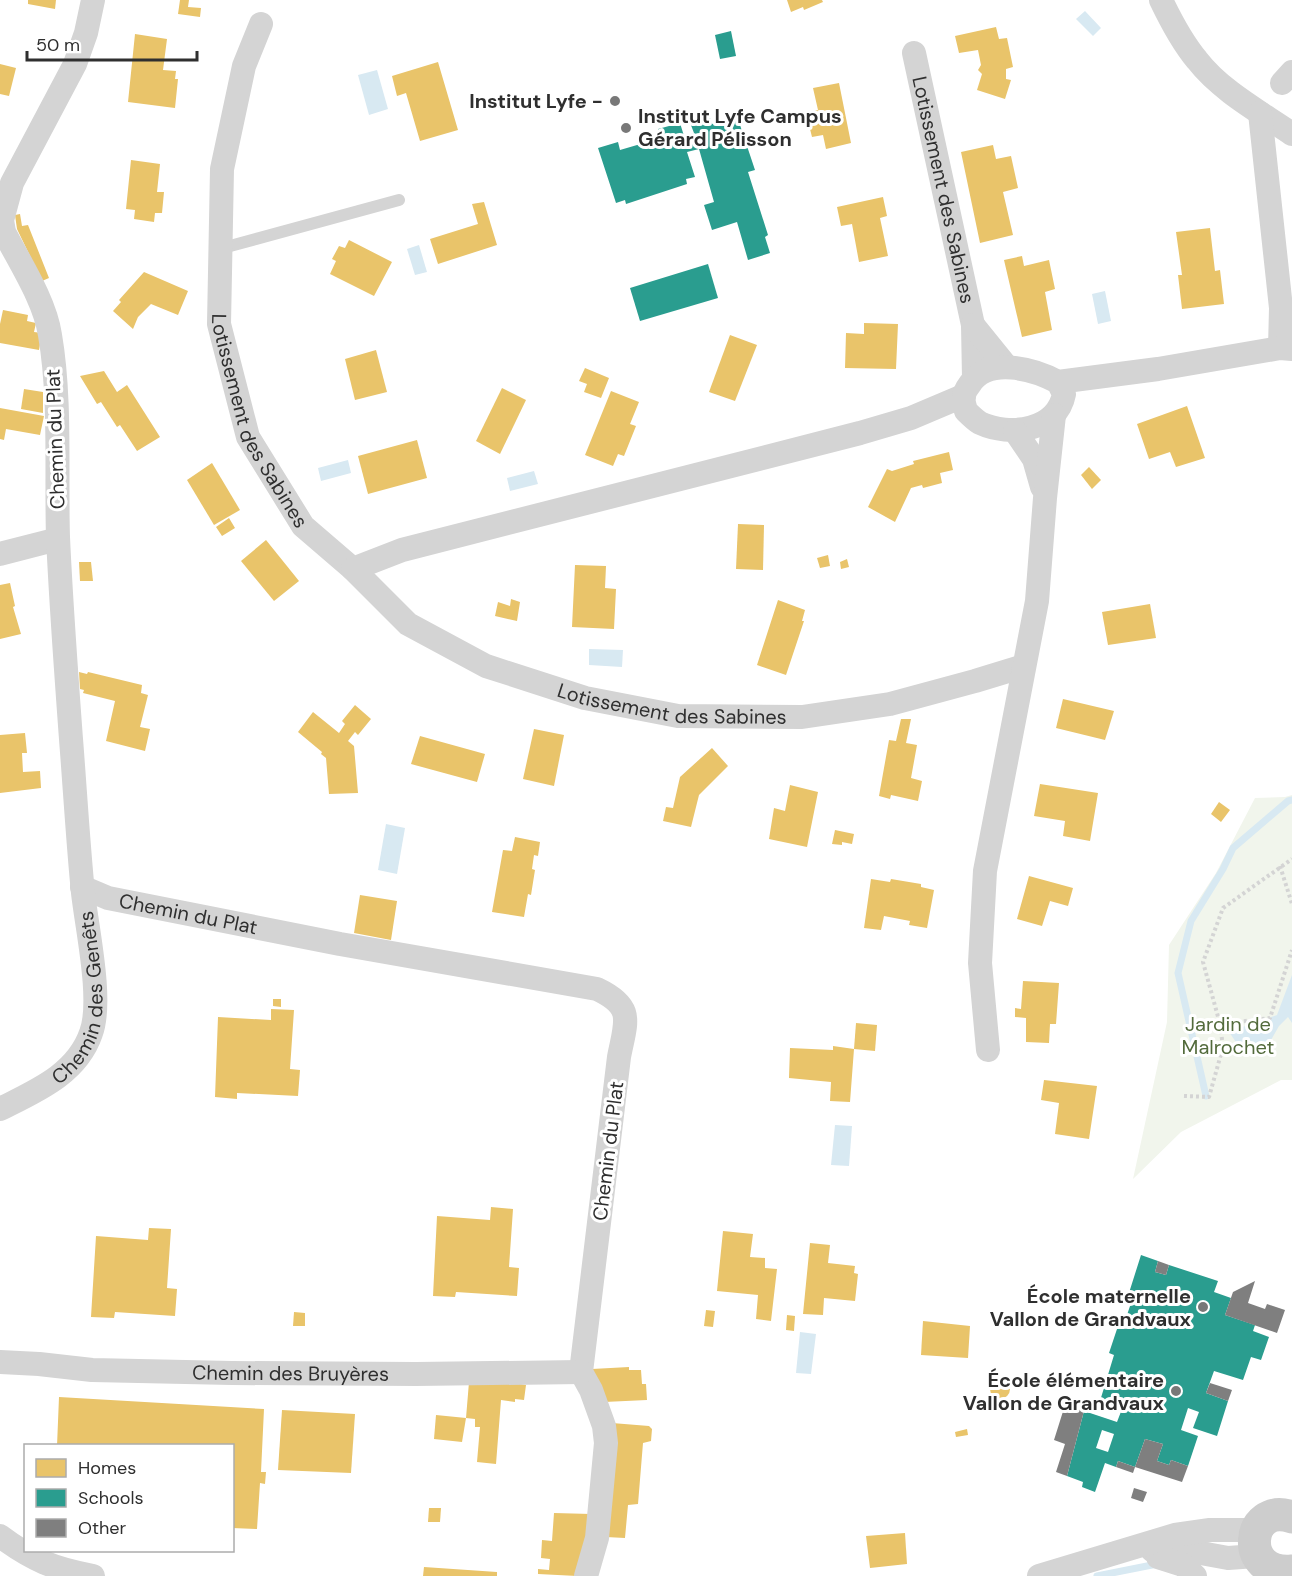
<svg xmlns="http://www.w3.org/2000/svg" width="1292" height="1576" font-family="'DM Sans',sans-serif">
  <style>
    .green { fill: #f1f5ec }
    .water { fill: #d8e9f2 }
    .homes { fill: #e9c46a }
    .schools { fill: #2a9d8f; fill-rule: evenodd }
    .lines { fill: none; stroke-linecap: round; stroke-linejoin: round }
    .stream { stroke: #d8e9f2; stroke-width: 7 }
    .building { fill: #7f7f7f }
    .path { stroke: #d4d4d4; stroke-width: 4; stroke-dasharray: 3 3; stroke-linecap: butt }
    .service { stroke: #d4d4d4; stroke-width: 12 }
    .minor { stroke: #d4d4d4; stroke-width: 24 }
    .secondary { stroke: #cdcdcd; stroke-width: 33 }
    .poi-dot { fill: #787878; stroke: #fff; stroke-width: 2 }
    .labels { text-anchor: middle; stroke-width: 6; stroke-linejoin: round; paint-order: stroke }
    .poi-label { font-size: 20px; font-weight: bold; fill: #2f2f2f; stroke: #fff; text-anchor: end }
    .street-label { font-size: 20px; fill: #2f2f2f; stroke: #fff }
    .park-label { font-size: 20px; fill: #536b3c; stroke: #fff }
  </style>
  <rect width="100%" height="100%" fill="#fff"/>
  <polygon class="green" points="1292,795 1292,1080 1281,1080 1181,1132 1133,1179 1167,1022 1169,945 1216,873 1255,798 1285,797"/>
  <g class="water">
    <polygon points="1085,11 1101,28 1093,36 1076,19"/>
    <polygon points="377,70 388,109 369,115 358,75"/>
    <polygon points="419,245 427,272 415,275 407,249"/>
    <polygon points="1105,291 1111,321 1098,324 1092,294"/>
    <polygon points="348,460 351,473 321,481 318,468"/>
    <polygon points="534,471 538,484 510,491 507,478"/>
    <polygon points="589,649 623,650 622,667 589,665"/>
    <polygon points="386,824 405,828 397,874 378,870"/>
    <polygon points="1292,975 1292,1023 1288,1017 1279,1026 1267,1047 1240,1048 1227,1029 1247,1026 1277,1015"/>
    <polygon points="835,1125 852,1126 849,1166 831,1165"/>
    <polygon points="800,1332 816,1334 811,1374 796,1373"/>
  </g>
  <g class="homes">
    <polygon points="28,0 56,0 55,9 28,4"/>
    <polygon points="180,0 189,0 188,7 201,8 200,17 178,14"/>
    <polygon points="787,0 822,0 823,2 804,10 803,7 791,12"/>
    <polygon points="996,27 999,39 1007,38 1013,67 1006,69 1006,79 1011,80 1005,99 977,90 982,74 978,70 981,65 978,50 959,53 955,36"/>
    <polygon points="135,34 167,39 163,70 176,71 175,79 178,79 175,108 128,102"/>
    <polygon points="438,62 458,130 420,141 406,93 397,96 392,76"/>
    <polygon points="0,64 16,68 9,96 0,94"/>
    <polygon points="839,83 851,143 826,149 823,135 812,137 806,113 818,110 813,88"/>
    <polygon points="993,145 996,159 1011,156 1018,188 1003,192 1013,235 980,243 961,152"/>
    <polygon points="131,160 160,164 157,192 164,192 162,213 155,213 154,222 134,219 135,210 126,209"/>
    <polygon points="883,197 887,216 880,218 888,256 859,262 852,224 841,226 837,207"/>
    <polygon points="484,202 497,245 438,264 430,239 478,224 472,204"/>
    <polygon points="20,214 22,226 28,225 49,278 42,281 17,229 15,215"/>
    <polygon points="1210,228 1215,271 1220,270 1224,304 1182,309 1178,275 1182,275 1176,232"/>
    <polygon points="349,240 392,262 374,296 330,274 336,261 332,259 339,246 345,248"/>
    <polygon points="1022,256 1024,266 1049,260 1055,289 1045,292 1052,330 1022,337 1004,260"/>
    <polygon points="144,272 188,291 178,315 151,304 138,317 133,329 113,311 121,302 119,300"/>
    <polygon points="3,310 28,315 27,321 36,323 34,332 42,333 39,350 0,343 0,324"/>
    <polygon points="864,323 898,324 896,369 845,368 846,333 864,334"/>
    <polygon points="730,335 757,345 735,401 709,392"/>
    <polygon points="376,350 387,392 355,400 345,359"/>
    <polygon points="585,368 609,378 601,398 584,392 587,384 579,381"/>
    <polygon points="104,371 117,392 127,385 160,437 137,451 120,425 117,427 101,402 97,404 80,376"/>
    <polygon points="502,388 526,400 500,454 476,441"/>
    <polygon points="24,389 43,392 43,413 21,409"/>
    <polygon points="611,391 639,402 630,424 636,426 624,456 618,454 613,466 585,455"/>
    <polygon points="1187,406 1205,458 1176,467 1170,452 1149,459 1137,424"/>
    <polygon points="0,408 44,416 40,435 6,429 4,440 0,439"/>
    <polygon points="417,440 427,478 368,494 358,456"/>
    <polygon points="949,452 953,470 940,473 942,483 923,488 922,485 911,488 895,522 868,507 887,469 892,471 914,464 913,461"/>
    <polygon points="212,463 240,510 214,525 187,480"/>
    <polygon points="1089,467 1101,480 1092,489 1081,475"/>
    <polygon points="229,518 235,528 222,536 216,527"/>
    <polygon points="738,524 764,525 763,570 736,569"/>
    <polygon points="266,540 299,581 274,601 241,561"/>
    <polygon points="828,555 830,566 820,568 817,558"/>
    <polygon points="847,559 849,567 841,569 840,562"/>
    <polygon points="79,562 91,562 93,581 80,581"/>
    <polygon points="575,565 606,566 605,588 616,589 614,629 572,627"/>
    <polygon points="10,583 15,606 13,607 21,634 0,639 0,585"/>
    <polygon points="511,599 520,602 517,621 495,616 498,602 510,606"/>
    <polygon points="778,600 805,610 802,621 804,621 786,675 757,665"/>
    <polygon points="1150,604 1156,638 1108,645 1102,612"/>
    <polygon points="79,672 87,674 88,672 142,685 141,693 148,695 140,727 150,729 145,751 106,741 115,701 83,693 84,690 80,689"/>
    <polygon points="1063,699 1114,711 1105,740 1056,728"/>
    <polygon points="355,705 371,719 358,735 355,732 348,741 354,746 358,793 329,794 326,758 321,754 322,752 298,732 313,712 339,733 345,724 342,721"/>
    <polygon points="901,719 911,719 906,743 917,745 911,778 922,781 918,801 891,795 890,799 879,796 889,740 896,741"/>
    <polygon points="534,729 564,735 554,786 523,779"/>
    <polygon points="25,733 27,753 22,753 23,772 40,771 41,788 0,793 0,735"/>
    <polygon points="420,736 485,754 477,782 411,764"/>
    <polygon points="712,748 728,766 699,795 691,827 663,821 666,807 673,808 680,777"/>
    <polygon points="1040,784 1098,793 1090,841 1063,836 1065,821 1034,816"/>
    <polygon points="790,785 818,792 807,847 769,839 774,808 785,811"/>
    <polygon points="1219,802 1230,810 1221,822 1211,814"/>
    <polygon points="835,830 854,834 852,844 842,842 842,845 832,844"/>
    <polygon points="515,837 540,842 538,856 534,855 532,869 535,870 531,895 528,894 524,917 492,912 503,850 512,851"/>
    <polygon points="1029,876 1073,888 1068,906 1050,901 1042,926 1017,919"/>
    <polygon points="871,879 890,882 891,879 921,884 921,887 934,890 927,928 909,925 910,921 884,916 881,930 864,928"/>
    <polygon points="360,895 397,901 391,940 354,933"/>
    <polygon points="1023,981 1059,983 1056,1024 1050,1024 1049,1043 1026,1042 1026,1018 1015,1017 1015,1008 1021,1009"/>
    <polygon points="273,999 281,999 281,1007 273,1006"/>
    <polygon points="271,1009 294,1010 290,1069 300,1070 298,1096 237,1093 237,1099 215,1097 218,1017 271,1020"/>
    <polygon points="856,1023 877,1025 875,1051 854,1049"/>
    <polygon points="833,1046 854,1049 850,1102 830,1101 831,1082 789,1078 790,1048 833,1050"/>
    <polygon points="1044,1080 1097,1086 1089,1139 1055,1134 1059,1103 1041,1100"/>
    <polygon points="491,1207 513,1209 509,1267 519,1268 517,1296 456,1292 455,1297 433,1296 437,1216 490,1220"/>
    <polygon points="149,1228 171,1229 167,1288 177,1289 175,1316 115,1312 114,1318 91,1317 96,1236 148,1240"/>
    <polygon points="723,1231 753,1234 750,1257 765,1258 765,1268 777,1269 771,1321 756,1319 758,1295 717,1291"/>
    <polygon points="810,1243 830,1245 828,1263 855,1266 854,1273 858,1274 855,1301 824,1298 823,1315 803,1314"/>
    <polygon points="706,1310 715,1311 713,1327 704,1326"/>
    <polygon points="294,1312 305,1313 305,1326 293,1326"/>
    <polygon points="787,1315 795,1316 794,1331 786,1330"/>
    <polygon points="923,1321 970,1326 968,1358 921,1355"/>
    <polygon points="629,1367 629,1370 641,1370 642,1384 646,1384 647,1400 604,1402 592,1369"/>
    <circle cx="1000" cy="1389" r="10"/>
    <polygon points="503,1381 526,1385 524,1400 515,1399 515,1402 501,1400 496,1464 477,1462 480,1427 475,1427 475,1419 466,1418 469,1382"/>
    <polygon points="59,1397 264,1409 261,1472 266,1472 265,1484 260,1483 257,1529 232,1528 232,1446 57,1446"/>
    <polygon points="282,1410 355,1414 351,1473 278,1470"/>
    <polygon points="436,1415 466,1418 462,1442 434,1439"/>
    <polygon points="612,1423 649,1426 652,1429 651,1441 643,1443 638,1504 628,1505 625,1538 606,1537"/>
    <polygon points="967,1429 968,1435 956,1437 955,1432"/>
    <polygon points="429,1508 441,1508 440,1522 428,1522"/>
    <polygon points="554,1513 591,1514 577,1576 538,1574 538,1569 549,1570 550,1559 541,1558 542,1540 552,1541"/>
    <polygon points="905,1533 907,1564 870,1568 866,1536"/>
    <polygon points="424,1567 497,1572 497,1576 423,1576"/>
  </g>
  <g class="schools">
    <polygon points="731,31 736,56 720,59 715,35"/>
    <polygon points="709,114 712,124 737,116 755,170 748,172 768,235 765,237 770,253 748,260 737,222 712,230 704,205 714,202 699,149 687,152 695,177 686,179 687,184 626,204 625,200 616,203 598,148 618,142 620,150 661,138 658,129 680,123 684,136 694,133 689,120"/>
    <polygon points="708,264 718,298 640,321 630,288"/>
    <path d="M1141 1255 1158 1261 1155 1272 1166 1275 1169 1265 1218 1281 1214 1292 1231 1298 1225 1315 1255 1325 1253 1331 1269 1337 1261 1360 1251 1357 1243 1380 1214 1371 1206 1393 1228 1401 1217 1436 1193 1428 1199 1412 1188 1408 1181 1430 1198 1436 1188 1466 1171 1460 1169 1465 1157 1461 1163 1444 1145 1439 1135 1467 1118 1461 1116 1467 1105 1463 1095 1492 1082 1487 1083 1482 1067 1476 1084 1411 1117 1422 1122 1409 1100 1401 1114 1355 1109 1353 1122 1314 1127 1315 1133 1297 1128 1296ZM1102 1430 1114 1434 1108 1452 1096 1448Z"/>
  </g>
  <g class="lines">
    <g class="stream">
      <polyline points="1206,1096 1178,973 1191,921 1223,869 1233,848 1288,801 1292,800"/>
      <polyline points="1097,1576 1157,1564"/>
    </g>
  </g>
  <g class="building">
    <polygon points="1158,1261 1169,1265 1166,1275 1155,1272"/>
    <polygon points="1255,1281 1248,1303 1265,1309 1267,1304 1285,1310 1277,1333 1225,1315 1233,1292"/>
    <polygon points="1210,1383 1232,1390 1228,1401 1206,1393"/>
    <polygon points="1065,1405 1084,1411 1067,1476 1056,1472 1065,1444 1054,1440"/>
    <polygon points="1145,1439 1163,1444 1157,1461 1169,1465 1171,1460 1188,1466 1182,1482 1135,1467"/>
    <polygon points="1118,1461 1135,1467 1133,1473 1116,1467"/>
    <polygon points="1134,1488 1147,1492 1143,1502 1131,1498"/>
  </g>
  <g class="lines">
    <g class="path">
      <polyline points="1280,866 1292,904"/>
      <polyline points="1220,1024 1270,1018 1292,950"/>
      <polyline points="1184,1096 1209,1097 1223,1047 1220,1024 1203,962 1223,908 1292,859"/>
    </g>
    <polyline class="service" points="219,249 399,200"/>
    <g class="minor">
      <path d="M1161 0C1171 21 1182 42 1197 60 1221 91 1260 112 1292 134"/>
      <path id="s1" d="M261 24 244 66 222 169 219 324 248 437 303 526 353 569 402 550 860 433 911 418 963 396"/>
      <path id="s2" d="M914 53 973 325 974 378"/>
      <polyline points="1282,83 1292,72"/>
      <polyline points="1260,113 1281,308 1280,348"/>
      <polyline points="973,325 1007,367"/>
      <path d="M1058 382 1064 394C1057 431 1010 437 980 423 975 420 970 415 966 411 965 407 963 401 964 397 964 393 967 388 970 384 988 356 1034 369 1058 382L1158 369 1280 348 1292 349"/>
      <polyline points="1015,431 1034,459 1042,487"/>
      <polyline points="0,554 58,539"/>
      <path id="s3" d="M353 569 408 624 486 666 585 698 678 716 802 717 890 704 975 681 1024 666"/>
      <path id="s4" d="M82 887 108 898 340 944 597 989C635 1007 626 1021 619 1057L581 1372 591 1390 604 1426 606 1443 597 1538 586 1576"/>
      <polyline points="988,1050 980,963 985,871 1037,601 1045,498 1054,415"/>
      <path id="s5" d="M0 1109C36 1091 77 1074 91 1033 103 1001 87 929 83 893 78 842 75 790 71 739 66 671 61 604 58 537 56 472 61 399 50 335 45 301 20 263 4 232L2 220 12 183 75 64 86 33 93 0"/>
      <path id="s6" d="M0 1362 39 1364 92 1370 232 1373 416 1374 581 1372"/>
      <path d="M0 1536C32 1560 54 1569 93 1576"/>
      <polyline points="1152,1550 1179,1549 1228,1558 1256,1556"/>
      <polyline points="1158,1557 1183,1565 1195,1576"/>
      <polyline points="1039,1576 1175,1535 1210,1530 1257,1530"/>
    </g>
    <path class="secondary" d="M1292 1517C1246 1501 1238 1576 1292 1571"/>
  </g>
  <g class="poi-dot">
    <circle cx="615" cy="101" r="6"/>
    <circle cx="626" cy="128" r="6"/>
    <circle cx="1203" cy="1307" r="6"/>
    <circle cx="1176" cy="1391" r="6"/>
  </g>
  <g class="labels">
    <g class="poi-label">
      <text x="603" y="108">Institut Lyfe -</text>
      <text x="638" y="123" text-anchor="start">Institut Lyfe Campus<tspan x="638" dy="23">Gérard Pélisson</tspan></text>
      <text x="1191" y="1303">École maternelle<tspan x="1191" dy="23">Vallon de Grandvaux</tspan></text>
      <text x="1164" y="1387">École élémentaire<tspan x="1164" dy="23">Vallon de Grandvaux</tspan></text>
    </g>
    <g class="street-label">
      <text dy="7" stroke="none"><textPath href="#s2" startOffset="140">Lotissement des Sabines</textPath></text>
      <text dy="7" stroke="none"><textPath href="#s1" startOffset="411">Lotissement des Sabines</textPath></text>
      <text transform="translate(55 439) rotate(-92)" y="7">Chemin du Plat</text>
      <text dy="7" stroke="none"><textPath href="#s3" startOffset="358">Lotissement des Sabines</textPath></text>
      <text dy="7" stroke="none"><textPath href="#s4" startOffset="110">Chemin du Plat</textPath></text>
      <text dy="7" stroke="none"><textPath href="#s5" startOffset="153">Chemin des Genêts</textPath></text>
      <text transform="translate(608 1151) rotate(-83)" y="7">Chemin du Plat</text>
      <text dy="7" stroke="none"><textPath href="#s6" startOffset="291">Chemin des Bruyères</textPath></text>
    </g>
    <g class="park-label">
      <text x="1228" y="1031">Jardin de<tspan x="1228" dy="23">Malrochet</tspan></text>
    </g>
  </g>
  <rect x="24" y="1444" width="210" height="108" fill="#ffffff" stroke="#acacac" stroke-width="1.5"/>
  <rect x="36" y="1459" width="30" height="18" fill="#e9c46a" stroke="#acacac" stroke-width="1.5"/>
  <text x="78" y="1474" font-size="18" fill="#2f2f2f">Homes</text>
  <rect x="36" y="1489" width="30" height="18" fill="#2a9d8f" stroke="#acacac" stroke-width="1.5"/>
  <text x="78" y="1504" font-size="18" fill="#2f2f2f">Schools</text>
  <rect x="36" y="1519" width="30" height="18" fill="#7f7f7f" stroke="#acacac" stroke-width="1.5"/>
  <text x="78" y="1534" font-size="18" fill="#2f2f2f">Other</text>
  <path d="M27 51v9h170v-9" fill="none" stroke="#2f2f2f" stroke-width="3"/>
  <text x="36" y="51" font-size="18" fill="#2f2f2f" stroke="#ffffff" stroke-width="4.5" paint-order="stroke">50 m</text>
</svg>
